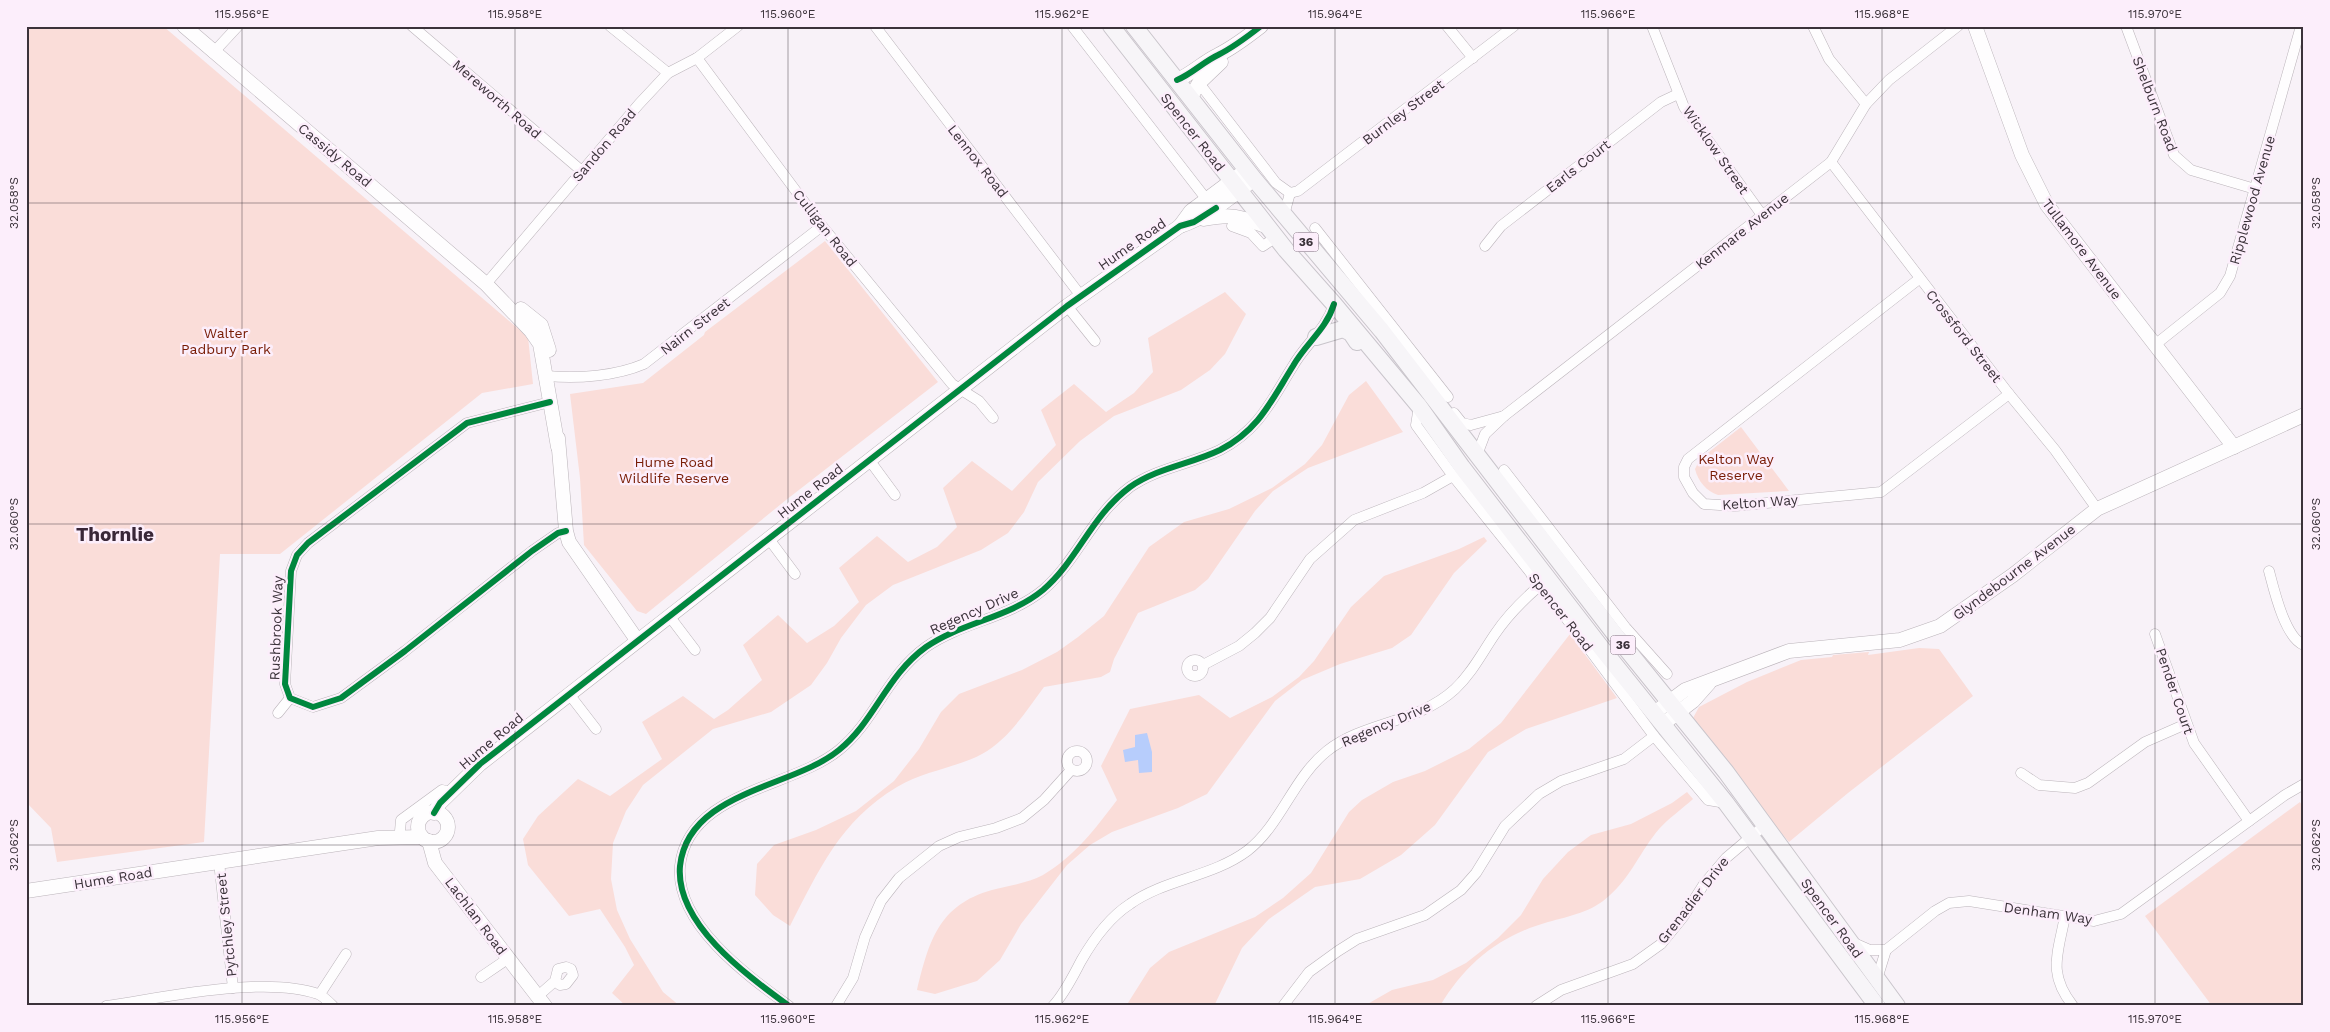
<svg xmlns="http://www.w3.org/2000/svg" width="2330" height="1032" font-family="'Work Sans',sans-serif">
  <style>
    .green { fill: #faddd9 }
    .water { fill: #b7cdfc }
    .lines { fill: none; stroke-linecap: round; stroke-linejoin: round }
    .street-casing { stroke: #bbb4ba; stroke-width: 11 }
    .secondary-casing { stroke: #bbb4ba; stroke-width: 15 }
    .primary-casing { stroke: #c9c5cb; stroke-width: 18 }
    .street { stroke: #fefdfe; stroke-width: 10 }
    .secondary { stroke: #fefdfe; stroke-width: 14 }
    .primary { stroke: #f7f5f8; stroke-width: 16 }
    .cycleway-casing { stroke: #fceefb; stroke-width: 9 }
    .cycleway { stroke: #00873e; stroke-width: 6 }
    .ticks { fill: none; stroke: #3b323a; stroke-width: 1; stroke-opacity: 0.45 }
    .labels { text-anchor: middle; stroke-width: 5; stroke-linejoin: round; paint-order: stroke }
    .shield { fill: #fceefb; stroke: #756a74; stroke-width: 1 }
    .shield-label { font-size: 12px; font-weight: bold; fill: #3b323a }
    .street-label { font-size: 14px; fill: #3b323a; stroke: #fceefb }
    .park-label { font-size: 14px; fill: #771b04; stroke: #fceefb }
    .district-label { font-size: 19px; font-weight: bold; fill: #392738; stroke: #fceefb }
    .neatline { fill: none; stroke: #3b323a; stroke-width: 2 }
    .ticks-label { font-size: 12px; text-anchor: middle; fill: #3b323a }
  </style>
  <rect width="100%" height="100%" fill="#f8f2f8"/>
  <g class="green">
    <polygon points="163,26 528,337 533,384 482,393 280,554 220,554 204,842 57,862 51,828 26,802 26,27"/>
    <polygon points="825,241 938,382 786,500 646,614 637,611 584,545 580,478 570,394 643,383 704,335 705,332"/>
    <polygon points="1225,292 1246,314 1225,354 1210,370 1181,390 1114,416 1080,441 1038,482 1024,512 1008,533 981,550 893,585 866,605 841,638 827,663 811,685 771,712 713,729 643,785 626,811 613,843 611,879 617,910 630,939 663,992 680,1006 626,1006 612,993 634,965 625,947 600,909 569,916 528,865 523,839 538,816 578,779 610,796 662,759 642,722 683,696 714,719 728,710 762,680 743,645 778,615 807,643 834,626 859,602 839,568 877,536 908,562 937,547 957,527 943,488 972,461 1012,491 1056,445 1041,410 1074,384 1106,412 1134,393 1153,372 1148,338"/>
    <path d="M1366 381 1403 432 1308 468 1273 491 1255 511 1208 579 1195 590 1138 613 1114 659 1110 672 1101 677 1044 687C1026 711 1009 739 982 754 956 768 923 771 897 787 840 821 819 870 790 926L773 915 755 895 757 864 774 845 816 830 856 811 894 781 919 749 941 712 959 694 1022 670 1057 652 1078 637 1104 616 1149 547 1184 522 1229 509 1272 488 1305 464 1322 445 1349 395Z"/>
    <path d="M1741 427 1789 491 1718 495C1706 491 1698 481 1695 469L1700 459Z"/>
    <path d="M1484 537 1487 541 1454 573 1411 635 1392 648 1340 664 1302 680 1275 701 1207 794 1178 808 1112 832 1090 845 1067 865 1021 924 1000 960 977 981 935 994 917 990C929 942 938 905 992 890 1008 886 1028 883 1043 875 1075 856 1095 829 1117 800L1101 766 1130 709 1199 695 1230 718 1272 697 1299 677 1314 661 1351 607 1384 576 1459 549Z"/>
    <polygon points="1570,634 1617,698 1526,729 1488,752 1435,825 1401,855 1360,879 1315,887 1269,919 1242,948 1214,1006 1126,1006 1150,968 1169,952 1255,917 1283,898 1311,873 1349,812 1362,800 1393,782 1425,771 1469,749 1501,723"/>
    <polygon points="1919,648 1939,649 1973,696 1848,793 1789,842 1746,793 1743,782 1693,718 1699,707 1747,682 1801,660 1832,657 1833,655 1869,652 1868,655"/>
    <path d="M1687 792 1693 799C1682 809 1669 818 1659 829 1641 850 1631 877 1609 896 1592 912 1570 916 1548 922 1499 936 1466 963 1440 1006H1364L1392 990 1433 980 1466 963 1498 938 1521 915 1543 879 1568 852 1591 835 1631 824 1672 803Z"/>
    <polygon points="2300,802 2304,809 2304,1006 2212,1006 2145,916"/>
  </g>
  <polygon class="water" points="1147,733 1152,752 1152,772 1139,773 1138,760 1125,762 1123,750 1135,747 1135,735"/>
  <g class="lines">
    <defs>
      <g id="street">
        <polyline points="412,26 583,172"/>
        <polyline points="610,26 668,73"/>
        <polyline points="875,26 1081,296"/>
        <polyline points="1072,26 1207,200"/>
        <polyline points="1447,26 1473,58"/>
        <polyline points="1652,26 1684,107 1762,215"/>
        <polyline points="1813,26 1829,59 1866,104"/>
        <polyline points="2126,26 2174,155 2191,170 2255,189"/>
        <polyline points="213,53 238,26"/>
        <polyline points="697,58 822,226 952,384 979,401 993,418"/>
        <polyline points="1199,83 1276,183 1290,193"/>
        <polyline points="1831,162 2009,394 2055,450 2097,509"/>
        <polyline points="1290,193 1298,191 1514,26"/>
        <polyline points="1284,215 1290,193"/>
        <polyline points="1232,226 1251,233 1263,246 1276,237"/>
        <polyline points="1315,228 1448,397"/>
        <polyline points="1485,246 1501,226 1661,102 1678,94"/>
        <polyline points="1919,279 1688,459 1684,467 1684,477 1693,493 1704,504 1735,506 1881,492 2009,394"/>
        <polyline points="486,284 639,104 668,73 697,58 738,26"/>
        <polyline points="1067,306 1095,341"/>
        <polyline points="2156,344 2220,293 2230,276 2301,26"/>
        <path d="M547 376C578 379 616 376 644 364L822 226"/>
        <polyline points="550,402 467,423 308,543 297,555 291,571 285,684 290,698 313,707 341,698 405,651 532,551 558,533 566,531"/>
        <polyline points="1419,406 1416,425 1453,476 1530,572 1538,587 1551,598 1654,736 1708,800 1726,803"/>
        <polyline points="1454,413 1462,423 1471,425 1504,416"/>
        <polyline points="1477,455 1485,434 1504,416 1831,162 1866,104 1889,80 1958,26"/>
        <polyline points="870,461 895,495"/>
        <polyline points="1504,470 1626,628 1667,674"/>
        <polyline points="769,539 795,574"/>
        <path d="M2269 571C2274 590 2285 638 2304 645"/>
        <polyline points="670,617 695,650"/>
        <polyline points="2155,634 2194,743 2249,821"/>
        <circle cx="1195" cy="668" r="8"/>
        <polyline points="1203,665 1239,646 1255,633 1270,618 1310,559 1354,520 1423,493 1453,476"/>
        <polyline points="569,694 596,729"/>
        <polyline points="278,713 290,698"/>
        <circle cx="1077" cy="761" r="10"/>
        <polyline points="2021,773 2039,785 2075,788 2088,783 2145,742 2186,724"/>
        <polyline points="400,831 401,820 442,790 451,792"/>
        <polyline points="219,862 233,988"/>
        <path d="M2065 916C2058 954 2047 973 2073 1006"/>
        <polyline points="1854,943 1870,950 1886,950 1935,911 1949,903 1969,901 2094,921 2121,914 2285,795 2304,784"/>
        <polyline points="481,977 509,958"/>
        <polyline points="1877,979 1886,950"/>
        <polyline points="320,994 346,954"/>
        <polyline points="538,996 555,981 558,969 566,967 571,969 573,975 566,984 560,985 555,981"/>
        <path d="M106 1006C163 998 264 975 318 994 323 996 329 1002 333 1006"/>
        <path d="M789 1006C748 976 675 924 680 866 688 791 793 788 839 750 875 721 886 676 926 647 962 622 1009 618 1043 590 1078 560 1091 516 1130 487 1157 468 1191 464 1220 450 1259 430 1271 401 1293 366 1306 343 1326 330 1334 304"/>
        <polyline points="836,1006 853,978 865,937 881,901 899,878 939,846 959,837 996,828 1022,818 1044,800 1071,770"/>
        <path d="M1053 1006C1065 993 1073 976 1081 961 1093 940 1110 917 1130 904 1165 879 1212 877 1247 851 1281 825 1293 778 1327 751 1365 721 1417 724 1455 689 1472 673 1482 653 1495 634 1507 616 1522 601 1538 587"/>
        <polyline points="1283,1006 1309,972 1338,951 1357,939 1425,915 1461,890 1476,873 1505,826 1539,794 1561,781 1624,759 1654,736"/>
        <polyline points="1536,1006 1561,990 1633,964 1661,944 1683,917 1704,884 1726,858 1765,825"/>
      </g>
      <g id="secondary">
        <polyline points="184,26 486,284 531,331 540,344 558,447"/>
        <polyline points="1975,26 2022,155 2047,205 2234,447"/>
        <path d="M1177 80C1192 74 1203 62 1218 55 1234 47 1247 37 1261 26"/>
        <polyline points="1191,97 1199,83 1221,62"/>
        <path d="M1204 219C1234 213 1240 217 1268 227"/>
        <polyline points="1180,226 1191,211 1246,170"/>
        <polyline points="521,309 541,325 549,350"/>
        <polyline points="558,438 566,531 569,542 637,640"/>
        <polyline points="1654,713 1685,690 1789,651 1900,640 1940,626 2013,575 2097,509 2304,415"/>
        <polyline points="1663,724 1693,701 1709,683"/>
        <circle cx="433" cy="827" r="15"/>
        <path d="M434 813 440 803 480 764 1067 306 1180 226C1208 217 1231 197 1254 179"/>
        <polyline points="429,841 435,863 545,1006"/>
        <polyline points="26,891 378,838 422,837"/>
      </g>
      <g id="primary">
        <polyline points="1111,26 1286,250 1334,304 1419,406 1462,467 1603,650 1726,803 1877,1006"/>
        <polyline points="1134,26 1254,179 1382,331 1620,641 1726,772 1897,1006"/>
        <polyline points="1316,337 1343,329 1351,333 1357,342"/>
      </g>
    </defs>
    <use href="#street" class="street-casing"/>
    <use href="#secondary" class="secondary-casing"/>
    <use href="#primary" class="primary-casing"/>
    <use href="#street" class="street"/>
    <use href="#secondary" class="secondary"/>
    <use href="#primary" class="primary"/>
    <defs>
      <g id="cycleway">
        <path d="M1177 80C1192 74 1203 62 1218 55 1234 47 1247 37 1261 26"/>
        <polyline points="550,402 467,423 308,543 297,555 291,571 285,684 290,698 313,707 341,698 405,651 532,551 558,533 566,531"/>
        <polyline points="434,813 440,803 480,764 1067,306 1180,226 1194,222 1216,208"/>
        <path d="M789 1006C748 976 675 924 680 866 688 791 793 788 839 750 875 721 886 676 926 647 962 622 1009 618 1043 590 1078 560 1091 516 1130 487 1157 468 1191 464 1220 450 1259 430 1271 401 1293 366 1306 343 1326 330 1334 304"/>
      </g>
    </defs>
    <use href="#cycleway" class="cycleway-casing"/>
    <use href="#cycleway" class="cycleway"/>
  </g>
  <path class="ticks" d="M242 26V1006M515 26V1006M788 26V1006M1062 26V1006M1335 26V1006M1608 26V1006M1882 26V1006M2155 26V1006M26 203H2304M26 524H2304M26 845H2304"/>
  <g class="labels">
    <g class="shield">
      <rect x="1293.5" y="232.5" width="25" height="19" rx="4"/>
      <rect x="1610.5" y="635.5" width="25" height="19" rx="4"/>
    </g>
    <g class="shield-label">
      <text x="1306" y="246">36</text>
      <text x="1623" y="649">36</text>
    </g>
    <g class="street-label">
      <text transform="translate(497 99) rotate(41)" y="5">Mereworth Road</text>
      <text transform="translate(2155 104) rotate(69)" y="5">Shelburn Road</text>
      <text transform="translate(1403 112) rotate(-37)" y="5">Burnley Street</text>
      <text transform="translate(1193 132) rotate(52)" y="5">Spencer Road</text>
      <text transform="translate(604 145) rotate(-50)" y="5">Sandon Road</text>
      <text transform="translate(1716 150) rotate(55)" y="5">Wicklow Street</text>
      <text transform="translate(335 155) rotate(40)" y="5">Cassidy Road</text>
      <text transform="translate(978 161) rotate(52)" y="5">Lennox Road</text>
      <text transform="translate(1578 166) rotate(-38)" y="5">Earls Court</text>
      <text transform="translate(2252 200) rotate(-74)" y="5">Ripplewood Avenue</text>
      <text transform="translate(825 228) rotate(52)" y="5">Culligan Road</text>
      <text transform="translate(1742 231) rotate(-38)" y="5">Kenmare Avenue</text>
      <text transform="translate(1132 244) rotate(-35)" y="5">Hume Road</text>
      <text transform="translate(2082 249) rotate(53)" y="5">Tullamore Avenue</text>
      <text transform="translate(695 326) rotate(-38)" y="5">Nairn Street</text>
      <text transform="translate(1964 336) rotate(52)" y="5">Crossford Street</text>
      <text transform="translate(810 491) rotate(-38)" y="5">Hume Road</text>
      <text transform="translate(1760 502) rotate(-4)" y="5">Kelton Way</text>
      <text transform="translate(2014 572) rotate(-37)" y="5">Glyndebourne Avenue</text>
      <text transform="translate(974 611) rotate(-24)" y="5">Regency Drive</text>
      <text transform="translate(1561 612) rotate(52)" y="5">Spencer Road</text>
      <text transform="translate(276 628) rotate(-88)" y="5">Rushbrook Way</text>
      <text transform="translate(2175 691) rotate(71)" y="5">Pender Court</text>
      <text transform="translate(1386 724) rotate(-23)" y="5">Regency Drive</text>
      <text transform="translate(491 741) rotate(-40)" y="5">Hume Road</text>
      <text transform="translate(113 878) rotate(-9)" y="5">Hume Road</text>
      <text transform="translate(1693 900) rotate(-52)" y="5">Grenadier Drive</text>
      <text transform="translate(2048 913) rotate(8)" y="5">Denham Way</text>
      <text transform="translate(476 916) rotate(53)" y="5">Lachlan Road</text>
      <text transform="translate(1832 918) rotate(54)" y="5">Spencer Road</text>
      <text transform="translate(226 925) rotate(-96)" y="5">Pytchley Street</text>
    </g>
    <g class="park-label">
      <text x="226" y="338">Walter<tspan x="226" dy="16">Padbury Park</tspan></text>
      <text x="1736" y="464">Kelton Way<tspan x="1736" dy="16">Reserve</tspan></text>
      <text x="674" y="467">Hume Road<tspan x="674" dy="16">Wildlife Reserve</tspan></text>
    </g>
    <g class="district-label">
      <text x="115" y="541">Thornlie</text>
    </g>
  </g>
  <rect width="2330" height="1032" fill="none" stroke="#fceefb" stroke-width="55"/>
  <rect x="28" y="28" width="2274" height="976" class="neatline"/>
  <g class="ticks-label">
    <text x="242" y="18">115.956°E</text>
    <text x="515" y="18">115.958°E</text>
    <text x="788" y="18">115.960°E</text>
    <text x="1062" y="18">115.962°E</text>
    <text x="1335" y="18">115.964°E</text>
    <text x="1608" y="18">115.966°E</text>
    <text x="1882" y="18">115.968°E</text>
    <text x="2155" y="18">115.970°E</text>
    <text transform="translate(14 203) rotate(-90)" y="4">32.058°S</text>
    <text transform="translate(2316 203) rotate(-90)" y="4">32.058°S</text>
    <text transform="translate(14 524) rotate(-90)" y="4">32.060°S</text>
    <text transform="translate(2316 524) rotate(-90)" y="4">32.060°S</text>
    <text transform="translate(14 845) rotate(-90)" y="4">32.062°S</text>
    <text transform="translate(2316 845) rotate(-90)" y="4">32.062°S</text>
    <text x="242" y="1023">115.956°E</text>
    <text x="515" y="1023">115.958°E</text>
    <text x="788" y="1023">115.960°E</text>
    <text x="1062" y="1023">115.962°E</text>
    <text x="1335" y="1023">115.964°E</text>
    <text x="1608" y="1023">115.966°E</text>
    <text x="1882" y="1023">115.968°E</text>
    <text x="2155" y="1023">115.970°E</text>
  </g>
</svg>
